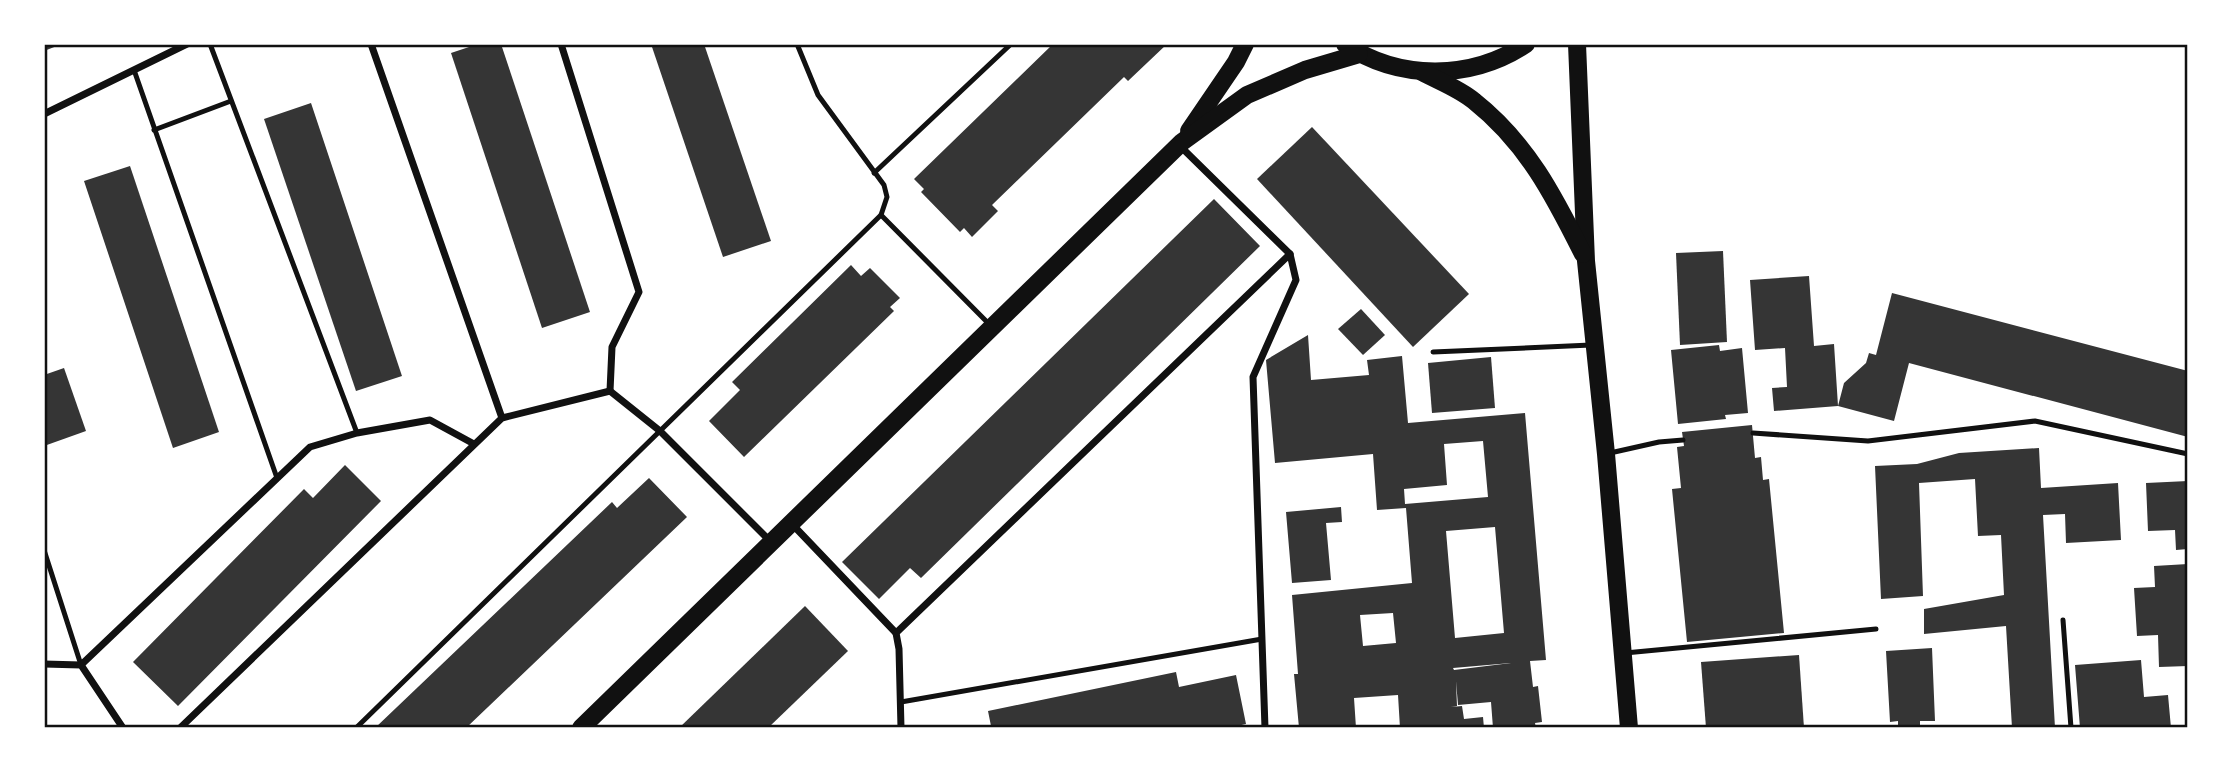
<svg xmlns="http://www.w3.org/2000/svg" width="2232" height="772" font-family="'IBM Plex Sans',sans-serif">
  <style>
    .building { fill: #353535; fill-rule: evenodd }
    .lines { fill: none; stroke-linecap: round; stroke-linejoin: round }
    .service { stroke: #111; stroke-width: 5 }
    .minor { stroke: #111; stroke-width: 7 }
    .primary { stroke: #111; stroke-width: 18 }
    .neatline { fill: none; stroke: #111; stroke-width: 2.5 }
  </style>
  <rect width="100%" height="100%" fill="#fff"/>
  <g class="building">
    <polygon points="44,44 62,44 44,51"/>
    <polygon points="478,44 501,44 590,312 542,328 451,53"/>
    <polygon points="651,44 704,44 771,241 723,257"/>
    <polygon points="1053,44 1167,44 1128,81 1124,77 992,205 998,211 972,237 964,228 960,232 921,192 924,189 914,179"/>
    <polygon points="311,103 402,376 356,391 264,119"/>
    <polygon points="1312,127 1469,294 1413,347 1257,179"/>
    <polygon points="130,166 219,432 173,448 84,181"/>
    <polygon points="1214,199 1260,246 921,578 910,568 879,599 842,562"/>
    <polygon points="1723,251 1727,342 1680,345 1676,253"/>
    <polygon points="851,265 861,276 870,268 900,298 890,307 894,311 744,457 709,421 740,390 732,382"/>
    <polygon points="1809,276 1814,346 1834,344 1838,406 1774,411 1772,388 1787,387 1785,348 1755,350 1750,280"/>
    <polygon points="1892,293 2188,371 2188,437 1909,363 1894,421 1838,406 1844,383 1866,363 1869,353 1876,355"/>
    <polygon points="1361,309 1385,335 1363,355 1338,329"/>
    <path d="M1308 335 1311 380 1369 375 1367 360 1402 356 1408 423 1525 413 1546 660 1530 661 1533 687 1538 686 1542 722 1535 723 1536 728H1493L1491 702 1458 705 1456 681 1457 706 1451 707 1462 706 1464 719 1483 717 1484 728H1400L1398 695 1354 698 1356 728H1299L1294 674H1298L1292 595 1412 583 1406 508 1377 510 1373 454 1275 463 1266 360ZM1483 441 1488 497 1405 504 1404 489 1447 485 1444 444ZM1495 527 1504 633 1455 638 1446 531ZM1393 613 1396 643 1363 646 1360 615ZM1511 663 1454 670 1453 668Z"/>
    <polygon points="1719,345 1720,351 1742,348 1748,413 1725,415 1726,419 1678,424 1671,350"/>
    <polygon points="1491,357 1495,408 1432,413 1428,363"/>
    <polygon points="64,368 86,431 44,446 44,375"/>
    <polygon points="1752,425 1755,458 1761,457 1763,480 1769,479 1784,633 1687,642 1672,489 1681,488 1677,447 1684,446 1682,432"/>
    <polygon points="2039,448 2041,488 2118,483 2121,540 2066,543 2065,514 2043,515 2055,728 2012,728 2006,626 1924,634 1924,609 2004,595 2001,535 1978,536 1975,479 1919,483 1923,596 1881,599 1875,466 1917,464 1959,453"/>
    <polygon points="345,465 381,501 178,706 133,662 304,489 313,498"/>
    <polygon points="649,478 687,517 466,728 375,728 612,502 617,508"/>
    <polygon points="2188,481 2188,549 2176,550 2175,530 2148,531 2146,483"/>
    <polygon points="1341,507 1342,522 1326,523 1331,580 1292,583 1286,512"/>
    <polygon points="2188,564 2188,666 2159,667 2158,635 2137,636 2134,588 2155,587 2154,566"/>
    <polygon points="805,606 848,651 768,728 679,728"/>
    <polygon points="1932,648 1935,721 1920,721 1920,728 1898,728 1898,721 1890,722 1886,651"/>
    <polygon points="1799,655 1804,728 1706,728 1701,662"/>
    <polygon points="2141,660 2144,697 2168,695 2171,728 2080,728 2075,665"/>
    <polygon points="1176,672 1179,687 1236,675 1246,724 1228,728 986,728 991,726 988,711"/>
    <polygon points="1890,725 1890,728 1859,728 1859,726"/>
  </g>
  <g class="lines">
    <g class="service">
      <polyline points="210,44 357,433"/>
      <polyline points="797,44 818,95 884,185 887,197 881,215 990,325"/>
      <polyline points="134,70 277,478"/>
      <polyline points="154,130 231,101"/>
      <polyline points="874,173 1011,44"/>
      <polyline points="1433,352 1591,345"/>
      <polyline points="1753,433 1868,441 2035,421 2188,454"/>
      <polyline points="1610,453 1659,442 1683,440"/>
      <polyline points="44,550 81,665"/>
      <polyline points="2063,620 2071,728"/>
      <polyline points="1625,653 1876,629"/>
      <polyline points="901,702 1262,639"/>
      <polyline points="356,728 881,215"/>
    </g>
    <g class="minor">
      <polyline points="371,44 502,418"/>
      <polyline points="561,44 639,292 612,347 610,391"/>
      <polyline points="44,114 187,44"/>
      <polyline points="1179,145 1290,254 1296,280 1253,377 1265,728"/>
      <polyline points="791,523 896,633 899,649 901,728"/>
      <polyline points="896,633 1290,254"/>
      <polyline points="44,664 81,665 123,728"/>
      <polyline points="81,665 310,447 357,433 430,420 474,444"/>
      <polyline points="180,728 502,418 610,391 660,431 771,542"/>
    </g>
    <g class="primary">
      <path d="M1345 44C1399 81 1472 80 1526 44"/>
      <polyline points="1577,44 1586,261 1606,454 1629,728"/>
      <path d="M1422 72C1439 81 1460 89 1474 101 1527 143 1554 196 1583 254"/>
      <polyline points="1189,131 1236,62 1245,44"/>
      <polyline points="581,728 1182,142 1247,95 1305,70 1359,54"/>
    </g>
  </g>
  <rect width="2232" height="772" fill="none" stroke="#ffffff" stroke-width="91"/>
  <rect x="46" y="46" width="2140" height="680" class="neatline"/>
</svg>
